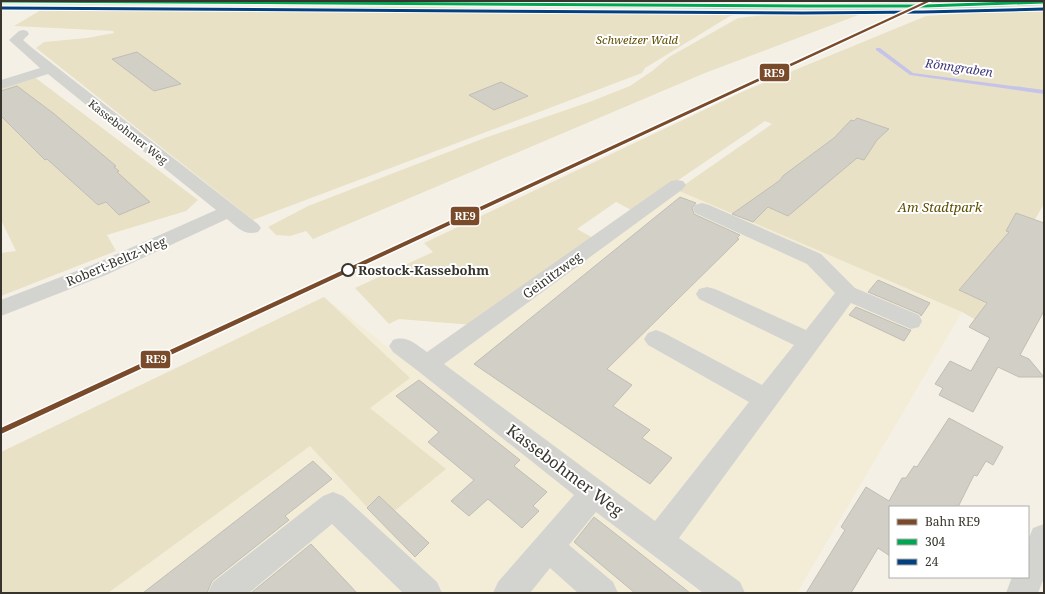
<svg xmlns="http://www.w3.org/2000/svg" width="1045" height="594" font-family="'Noto Serif',serif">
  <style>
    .built { fill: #f3edd8 }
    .green { fill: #e9e1c5 }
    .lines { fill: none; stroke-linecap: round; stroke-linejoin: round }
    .stream { fill: #c5c4e8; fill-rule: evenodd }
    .building { fill: #d2d0c6; stroke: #c0bdb5 }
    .minor { fill: #d3d3d0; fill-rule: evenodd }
    .major { fill: #d3d3d0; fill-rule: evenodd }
    .bus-1-casing { stroke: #fff; stroke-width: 5 }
    .bus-2-casing { stroke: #fff; stroke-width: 5 }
    .bus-1 { stroke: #00a651; stroke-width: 3 }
    .bus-2 { stroke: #024080; stroke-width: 3 }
    .rail-1-casing { stroke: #fff; stroke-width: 3 }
    .rail-1 { fill: #7a4b2a; fill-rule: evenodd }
    .stop-dot { fill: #fff; stroke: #36342c; stroke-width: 2 }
    .labels { text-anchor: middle; stroke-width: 4; stroke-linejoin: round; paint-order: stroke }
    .far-park-label { font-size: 11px; font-style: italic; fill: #5f4d00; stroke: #fff }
    .far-street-label { font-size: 11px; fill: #36342c; stroke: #fff }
    .far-water-label { font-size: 12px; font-style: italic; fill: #3c3578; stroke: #fff }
    .park-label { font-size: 13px; font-style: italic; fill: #5f4d00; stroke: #fff }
    .street-label { font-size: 13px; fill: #36342c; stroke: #fff }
    .stop-label { font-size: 13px; font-weight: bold; fill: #36342c; stroke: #fff; text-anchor: start }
    .near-street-label { font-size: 16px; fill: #36342c; stroke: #fff }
    .line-badge { stroke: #fff; stroke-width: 1.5 }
    .badge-label { font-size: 11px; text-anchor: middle; font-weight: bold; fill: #fff }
  </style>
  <rect width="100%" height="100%" fill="#f4f0e5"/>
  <g class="built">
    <polygon points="677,190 962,312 797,593 729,593 435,370"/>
    <polygon points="324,297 701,593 1,593 1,452"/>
  </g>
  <g class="green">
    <polygon points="46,7 432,7 628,12 765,12 743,13 730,16 645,68 642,73 253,220 36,48 44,42 87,38 114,33 113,31 14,26"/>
    <polygon points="1044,10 1044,204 976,320 962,312 677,190 772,124 765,121 633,211 616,202 577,229 595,239 473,325 399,319 389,324 355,288 433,252 424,243 744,91 926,16 988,12"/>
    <polygon points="861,14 705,73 313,239 306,231 290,236 276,235 268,227 308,206 482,139 592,101 630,86 652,71 669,57 738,18 764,15"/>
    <polygon points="33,76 198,200 186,211 107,235 116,251 1,296 1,253 16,251 1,220 1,86"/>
    <polygon points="324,297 410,378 370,408 446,469 381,522 310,446 108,593 1,593 1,452"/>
  </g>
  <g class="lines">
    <polygon class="stream" points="876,48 880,48 913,73 1044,90 1044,94 910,75 876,50"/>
  </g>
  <g class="building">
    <polygon points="137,52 181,84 154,91 112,59"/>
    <polygon points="501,82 528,96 494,110 469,95"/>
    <polygon points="17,86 53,113 116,166 114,167 119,171 117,172 150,202 119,215 106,202 98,205 47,159 45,160 1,116 1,91"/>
    <polygon points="857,118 889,129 877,140 864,160 857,158 788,216 768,207 753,222 732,214 779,181 784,175 834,138 851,120 854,121"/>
    <polygon points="680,197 696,203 692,208 694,214 740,235 737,238 739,239 607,369 632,385 613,406 650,430 642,438 672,458 650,484 474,364"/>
    <polygon points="1016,213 1044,223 1044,311 1020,355 1029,359 1044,377 1019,377 998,367 973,412 939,395 943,388 935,384 950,361 971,371 990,338 969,327 987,303 959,290 1009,232 1006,231"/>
    <polygon points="878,280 930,303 921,316 920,314 868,292"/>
    <polygon points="856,307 910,330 911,330 904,341 849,315"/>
    <polygon points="419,380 520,460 514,466 547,492 533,506 539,511 522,528 488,499 469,516 451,501 474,480 428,442 439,432 396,396"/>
    <polygon points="949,418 1003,447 993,465 986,461 977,476 974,475 958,507 890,507 890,556 878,548 851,593 806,593 845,530 841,527 866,487 889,501 902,478 906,478 914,466 917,467"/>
    <polygon points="313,461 332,479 285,516 289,520 212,581 207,593 143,593"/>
    <polygon points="379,496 429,543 415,557 367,508"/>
    <polygon points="594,517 626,542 690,593 635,593 574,542"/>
    <polygon points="311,544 357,593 251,593"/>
  </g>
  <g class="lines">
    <g class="minor">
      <path d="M23 30 27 31 29 34 23 40 31 47 258 224 261 228 258 232C244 236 237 227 227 219L106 275 1 316V300L92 265 216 210 48 74 1 89V80L40 68 9 40 19 31Z"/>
      <path d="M677 180 683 181 686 185 683 189 444 364 655 521 749 402 648 345 644 339 648 333 656 330 664 333 762 385 794 345 699 299 696 294 699 289 707 287 715 289 806 330 835 293 807 264 695 213 693 209 695 205 702 203 709 205 821 254 855 288 919 315 922 321 919 327 911 329 851 303 679 538 740 582 745 593H703L596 512 569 545 613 582 618 593H578L550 568 530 593H493L498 582 574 495 418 371 393 352 389 346 393 340C407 335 415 344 427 352L671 181Z"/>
      <polygon points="333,492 343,496 437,582 442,593 403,593 332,524 249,593 208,593 213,582 323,496"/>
      <polygon points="1044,524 1044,578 1038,593 1006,593 1012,577 1028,577 1028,540 1033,528"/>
    </g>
    <path class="major" d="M1 1H601L806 4 1044 1V5C885 13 726 9 567 7 378 5 190 5 1 4Z"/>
    <defs>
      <polyline id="bus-1" points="1,1 806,6 925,6 1044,2"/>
      <polyline id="bus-2" points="1,8 803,13 923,12 1044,9"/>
    </defs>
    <use href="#bus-1" class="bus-1-casing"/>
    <use href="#bus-2" class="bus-2-casing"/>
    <use href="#bus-1" class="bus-1"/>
    <use href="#bus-2" class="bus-2"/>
    <defs>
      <polygon id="rail-1" points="926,1 931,1 1,434 1,428"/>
    </defs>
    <use href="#rail-1" class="rail-1-casing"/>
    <use href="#rail-1" class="rail-1"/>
  </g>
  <circle class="stop-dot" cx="348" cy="270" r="6"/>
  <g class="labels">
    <g class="far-park-label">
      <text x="637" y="44">Schweizer Wald</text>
    </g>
    <g class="far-street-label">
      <text transform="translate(128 132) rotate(38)" y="4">Kassebohmer Weg</text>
    </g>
    <g class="far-water-label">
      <text transform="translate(959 68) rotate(8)" y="4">Rönngraben</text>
    </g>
    <g class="park-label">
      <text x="940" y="212">Am Stadtpark</text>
    </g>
    <g class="street-label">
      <text transform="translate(116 261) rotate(-23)" y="5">Robert-Beltz-Weg</text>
      <text transform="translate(552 275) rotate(-36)" y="5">Geinitzweg</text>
    </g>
    <g class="stop-label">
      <text x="358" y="275">Rostock-Kassebohm</text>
    </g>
    <g class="near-street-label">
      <text transform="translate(565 470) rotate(37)" y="6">Kassebohmer Weg</text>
    </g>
  </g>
  <g class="line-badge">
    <rect x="759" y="63" width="31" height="19" rx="4" fill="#7a4b2a"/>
    <rect x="450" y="206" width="30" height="20" rx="4" fill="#7a4b2a"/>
    <rect x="140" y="350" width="31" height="19" rx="4" fill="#7a4b2a"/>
  </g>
  <g class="badge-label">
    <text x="774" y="77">RE9</text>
    <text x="465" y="220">RE9</text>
    <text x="156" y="363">RE9</text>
  </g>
  <rect width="1045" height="594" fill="none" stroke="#36342c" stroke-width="4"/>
  <rect x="889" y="506" width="140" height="72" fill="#ffffff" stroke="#afaeab"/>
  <rect x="897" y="519" width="20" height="6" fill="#7a4b2a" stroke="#afaeab"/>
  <text x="925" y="526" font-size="12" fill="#36342c">Bahn RE9</text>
  <rect x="897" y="539" width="20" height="6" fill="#00a651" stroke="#afaeab"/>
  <text x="925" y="546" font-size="12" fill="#36342c">304</text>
  <rect x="897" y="559" width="20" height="6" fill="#024080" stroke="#afaeab"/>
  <text x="925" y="566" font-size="12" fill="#36342c">24</text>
</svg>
